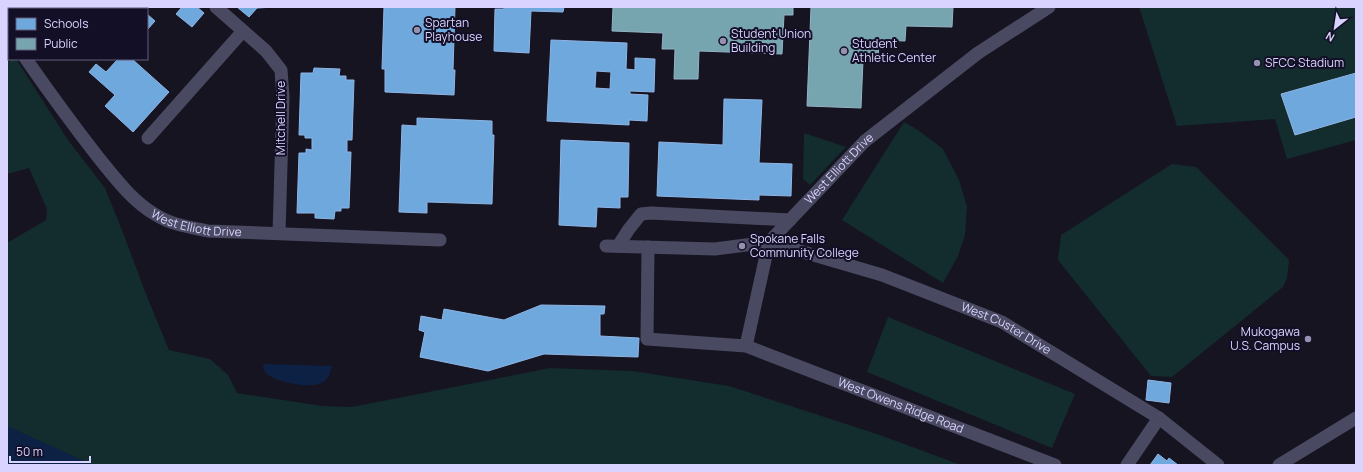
<svg xmlns="http://www.w3.org/2000/svg" width="1363" height="472" font-family="Manrope,sans-serif">
  <style>
    .green { fill: #132c2d }
    .water { fill: #0d2144 }
    .schools { fill: #6fa8dc; stroke: #8fb5e6; fill-rule: evenodd }
    .public { fill: #76a5af; stroke: #94b3c7 }
    .lines { fill: none; stroke-linecap: round; stroke-linejoin: round }
    .minor { stroke: #4a4962; stroke-width: 13 }
    .poi-dot { fill: #9591b1; stroke: #130f26; stroke-width: 1.5 }
    .labels { text-anchor: middle; stroke-width: 4; stroke-linejoin: round; paint-order: stroke }
    .poi-label { font-size: 12px; fill: #d9d4ff; stroke: #130f26; text-anchor: start }
    .street-label { font-size: 12px; fill: #d9d4ff; stroke: #130f26 }
  </style>
  <rect width="100%" height="100%" fill="#161421"/>
  <g class="green">
    <polygon points="1139,7 1356,7 1356,140 1287,159 1275,119 1177,126"/>
    <polygon points="7,46 9,49 9,59 16,59 68,140 105,188 122,230 146,294 169,350 210,359 228,375 237,393 322,406 352,407 550,368 633,371 729,386 880,435 961,465 34,465 7,455 7,243 46,220 47,209 29,168 7,174"/>
    <polygon points="904,122 918,130 943,149 959,180 967,207 965,235 958,256 943,283 842,220"/>
    <polygon points="804,133 846,147 810,185 803,179"/>
    <polygon points="1172,164 1196,167 1289,260 1287,278 1283,287 1172,377 1151,376 1058,260 1061,235"/>
    <polygon points="888,317 1075,394 1052,448 867,372"/>
  </g>
  <g class="water">
    <path d="M264 364 332 366C330 373 329 378 323 382 313 390 274 382 266 373 265 371 264 369 263 367Z"/>
    <polygon points="7,426 93,465 7,465"/>
  </g>
  <g class="schools">
    <polygon points="115,7 139,7 141,9 114,9"/>
    <polygon points="182,7 197,7 204,13 192,27 176,14"/>
    <polygon points="237,7 275,7 257,8 249,17"/>
    <polygon points="384,7 455,7 453,70 455,70 454,95 385,92 385,69 382,69"/>
    <polygon points="504,7 564,7 563,12 531,11 529,53 494,51 495,9 504,9"/>
    <polygon points="147,14 155,21 147,30"/>
    <path d="M551 40 627 43 626 69 635 70V58L655 59 654 92 630 91V94L648 95 647 121 629 120V125L547 121ZM596 71 611 72 610 89 595 88Z"/>
    <polygon points="118,59 132,59 169,92 133,132 105,106 115,95 89,72 96,64 106,72"/>
    <polygon points="314,68 340,69 339,76 346,76 346,80 354,80 352,140 347,140 347,152 351,152 349,208 341,208 341,211 335,211 334,219 315,218 315,213 297,213 299,153 306,153 306,149 312,150 312,138 305,138 305,135 299,135 301,73 313,73"/>
    <polygon points="1356,73 1356,117 1295,135 1281,94"/>
    <polygon points="724,99 762,100 759,163 792,164 791,196 759,195 759,200 657,196 659,142 723,145"/>
    <polygon points="417,118 492,121 492,135 494,135 492,204 427,202 427,213 399,212 402,125 417,126"/>
    <polygon points="561,140 629,143 628,197 620,197 620,208 597,207 596,227 559,225"/>
    <polygon points="541,305 605,306 604,314 600,314 600,336 639,338 638,357 544,354 488,371 420,357 425,332 419,330 421,316 442,320 444,309 504,320"/>
    <polygon points="1148,380 1171,383 1169,403 1146,400"/>
    <polygon points="1158,454 1167,461 1169,458 1178,465 1150,465"/>
  </g>
  <g class="public">
    <polygon points="613,7 793,7 793,15 784,15 782,54 699,51 698,79 674,79 675,49 662,49 663,33 612,31"/>
    <polygon points="811,7 953,7 952,27 906,26 905,41 879,40 878,61 863,60 861,108 807,106"/>
  </g>
  <g class="lines">
    <g class="minor">
      <polyline points="216,7 266,51 281,70 283,97 279,233"/>
      <polyline points="7,33 9,35"/>
      <path id="s1" d="M26 59C49 92 73 125 98 157 115 178 132 201 156 215 172 225 190 227 208 231L440 240"/>
      <polyline points="148,138 243,31"/>
      <path id="s2" d="M769 242 882 275 1002 322 1159 418 1218 465"/>
      <path id="s3" d="M606 246 715 249 769 242 865 141 978 53 1049 7"/>
      <polyline points="618,246 629,229 641,214 651,213 790,220"/>
      <path id="s4" d="M648 247 647 339 746 346 1055 465"/>
      <polyline points="746,346 769,242"/>
      <polyline points="1127,465 1159,418"/>
      <polyline points="1279,465 1356,418"/>
    </g>
  </g>
  <g class="poi-dot">
    <circle cx="417" cy="30" r="4"/>
    <circle cx="723" cy="41" r="4"/>
    <circle cx="844" cy="51" r="4"/>
    <circle cx="1257" cy="63" r="4"/>
    <circle cx="742" cy="246" r="4"/>
    <circle cx="1308" cy="339" r="4"/>
  </g>
  <g class="labels">
    <g class="poi-label">
      <text x="425" y="27">Spartan<tspan x="425" dy="14">Playhouse</tspan></text>
      <text x="731" y="38">Student Union<tspan x="731" dy="14">Building</tspan></text>
      <text x="852" y="48">Student<tspan x="852" dy="14">Athletic Center</tspan></text>
      <text x="1265" y="67">SFCC Stadium</text>
      <text x="750" y="243">Spokane Falls<tspan x="750" dy="14">Community College</tspan></text>
      <text x="1300" y="336" text-anchor="end">Mukogawa<tspan x="1300" dy="14">U.S. Campus</tspan></text>
    </g>
    <g class="street-label">
      <text transform="translate(281 118) rotate(-90)" y="4">Mitchell Drive</text>
      <text dy="4" stroke="none"><textPath href="#s3" startOffset="265">West Elliott Drive</textPath></text>
      <text dy="4" stroke="none"><textPath href="#s1" startOffset="246">West Elliott Drive</textPath></text>
      <text dy="4" stroke="none"><textPath href="#s2" startOffset="253">West Custer Drive</textPath></text>
      <text dy="4" stroke="none"><textPath href="#s4" startOffset="357">West Owens Ridge Road</textPath></text>
    </g>
  </g>
  <rect width="1363" height="472" fill="none" stroke="#d9d4ff" stroke-width="16"/>
  <rect x="8" y="8" width="140" height="52" fill="#130f26" stroke="#625e7d"/>
  <rect x="16" y="18" width="20" height="12" fill="#6fa8dc" stroke="#625e7d"/>
  <text x="44" y="28" font-size="12" fill="#d9d4ff">Schools</text>
  <rect x="16" y="38" width="20" height="12" fill="#76a5af" stroke="#625e7d"/>
  <text x="44" y="48" font-size="12" fill="#d9d4ff">Public</text>
  <g transform="translate(1335 28) rotate(210)" stroke="#130f26" stroke-width="3" paint-order="stroke">
  <path d="M0-3L7 15L0 10L-7 15Z" fill="#d9d4ff"/>
  <text y="-6" font-size="11" font-weight="bold" text-anchor="middle" fill="#d9d4ff">N</text>
  </g>
  <path d="M10 456v6h80v-6" fill="none" stroke="#d9d4ff" stroke-width="2"/>
  <text x="16" y="456" font-size="12" fill="#d9d4ff" stroke="#130f26" stroke-width="3" paint-order="stroke">50 m</text>
</svg>
